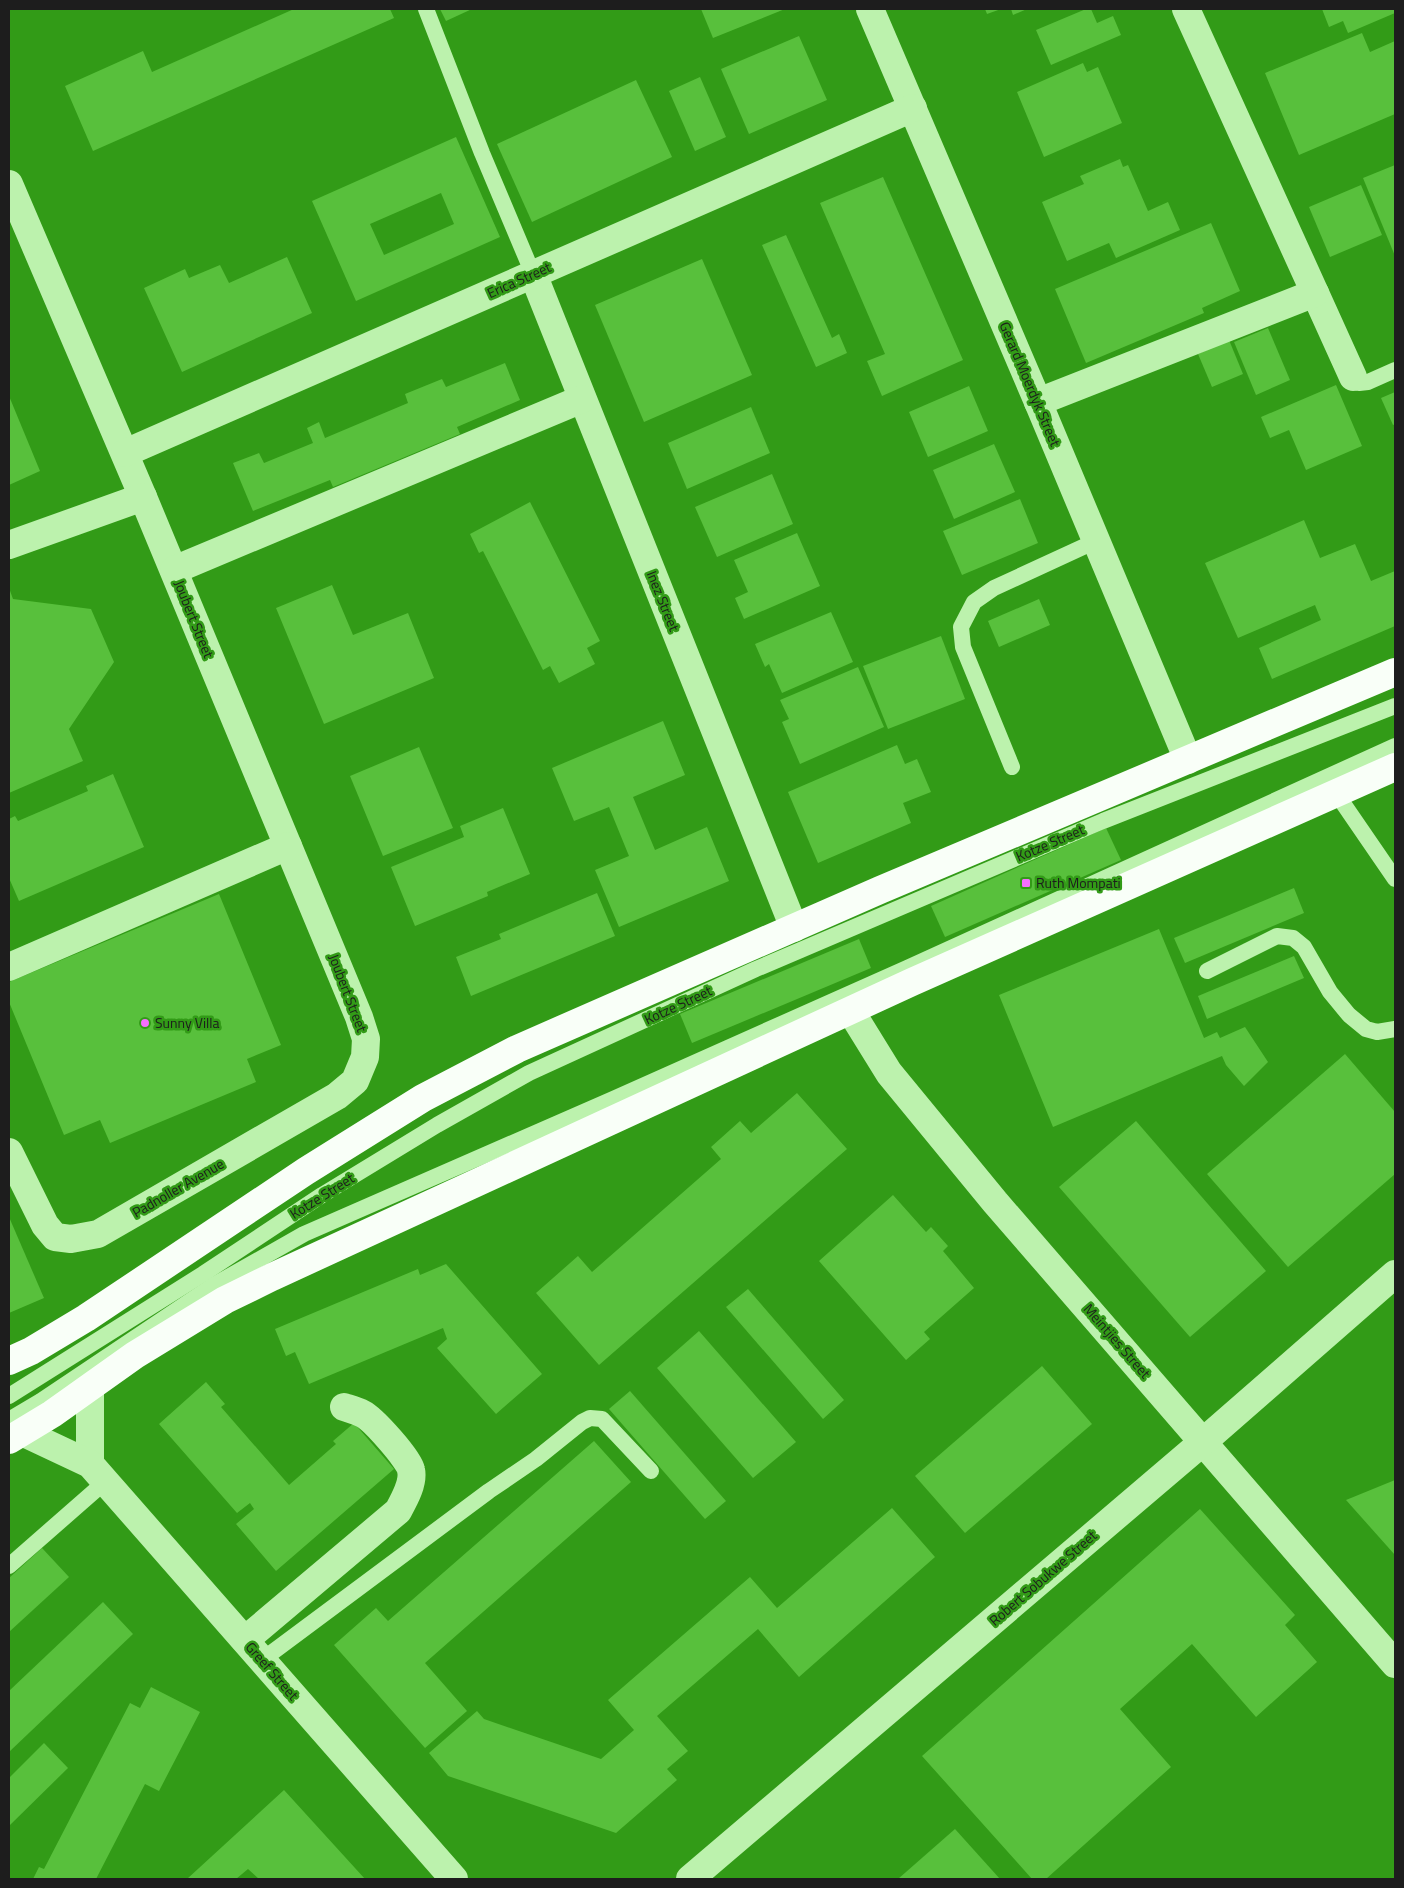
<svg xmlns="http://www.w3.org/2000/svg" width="1404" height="1888" font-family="'Titillium Web',sans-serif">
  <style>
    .building { fill: #58c03c; fill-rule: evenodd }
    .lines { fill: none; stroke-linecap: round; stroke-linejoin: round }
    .service { stroke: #bcf2ad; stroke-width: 16 }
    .minor { stroke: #bcf2ad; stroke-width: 28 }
    .primary { stroke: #f9fff8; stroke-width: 28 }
    .poi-dot { fill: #f66eff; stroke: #329b17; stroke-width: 2 }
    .labels { text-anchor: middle; stroke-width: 5; stroke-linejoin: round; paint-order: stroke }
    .street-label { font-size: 14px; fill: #1d1d1d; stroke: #329b17 }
    .poi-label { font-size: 14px; fill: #1d1d1d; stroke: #329b17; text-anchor: start }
  </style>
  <rect width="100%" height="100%" fill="#329b17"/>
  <g class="building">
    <polygon points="294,9 390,9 394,18 93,151 65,86 143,51 152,72"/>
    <polygon points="440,9 472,9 446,21"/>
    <polygon points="701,9 785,9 713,38"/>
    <polygon points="985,9 1001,9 987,14"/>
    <polygon points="1011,9 1027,9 1013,15"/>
    <polygon points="1086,9 1091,9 1097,23 1113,16 1121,35 1051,65 1036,30"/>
    <polygon points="1322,9 1395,9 1395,13 1348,33 1343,21 1329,27"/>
    <polygon points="1362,33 1370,52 1395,41 1395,114 1299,155 1265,73"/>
    <polygon points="799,36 827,100 749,134 721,69"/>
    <polygon points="1083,63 1087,72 1098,67 1122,123 1044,157 1017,92"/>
    <polygon points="700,77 726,137 695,151 669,91"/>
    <polygon points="636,80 672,157 532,222 497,144"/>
    <path d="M456 137 500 237 356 301 312 201ZM441 193 454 224 384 255 370 224Z"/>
    <polygon points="1120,159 1123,167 1128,165 1148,211 1168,202 1180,230 1116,258 1109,243 1067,261 1042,202 1084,184 1080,176"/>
    <polygon points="1395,165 1395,256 1363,178"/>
    <polygon points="883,177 963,360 882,396 867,361 885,354 820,203"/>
    <polygon points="1361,185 1382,235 1330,257 1309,207"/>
    <polygon points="1211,223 1240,291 1202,308 1204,313 1086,363 1055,289"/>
    <polygon points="786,235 832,338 839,334 847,353 816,367 762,245"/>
    <polygon points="287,257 312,313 182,372 144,288 185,269 189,278 220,265 229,283"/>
    <polygon points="702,259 752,375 644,422 595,305"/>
    <polygon points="1268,328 1290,380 1256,395 1234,342"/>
    <polygon points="1229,340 1243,374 1212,387 1198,354"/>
    <polygon points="505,363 520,400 457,427 460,434 333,487 330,480 253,511 233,463 259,453 264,463 313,443 307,428 319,422 325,438 408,403 405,394 442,379 446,387"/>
    <polygon points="1336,385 1362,446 1306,470 1289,430 1270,438 1261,417"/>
    <polygon points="969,386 988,431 928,457 909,412"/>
    <polygon points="1395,392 1395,424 1393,425 1381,398"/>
    <polygon points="9,396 40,471 9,485"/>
    <polygon points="751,407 770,453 687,489 668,443"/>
    <polygon points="994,444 1015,492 954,519 933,470"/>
    <polygon points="772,474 793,524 717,557 695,507"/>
    <polygon points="1020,499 1038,543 962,575 943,531"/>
    <polygon points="530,502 600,641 587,648 595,664 559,683 550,666 543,670 483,551 479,553 470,534"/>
    <polygon points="1304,520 1320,558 1355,544 1371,581 1395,571 1395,626 1272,679 1259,648 1321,620 1315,605 1238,638 1205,563"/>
    <polygon points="797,533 820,586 744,619 735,598 748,592 734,560"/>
    <polygon points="332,585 353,635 408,613 434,678 324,724 276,608"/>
    <polygon points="9,588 13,599 91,609 114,662 69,729 83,761 9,793"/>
    <polygon points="1039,599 1050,625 999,647 988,621"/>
    <polygon points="831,612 853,662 782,693 769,664 765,667 755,644"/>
    <polygon points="941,636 965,699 888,729 863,666"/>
    <polygon points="858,667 884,727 800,764 782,722 789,719 780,700"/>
    <polygon points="663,721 685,775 633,797 655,850 707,827 729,881 619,927 595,870 629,856 609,807 574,821 552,768"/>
    <polygon points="897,745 905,764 917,759 931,792 903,803 911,823 818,863 788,792"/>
    <polygon points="419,747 453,828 383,856 350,776"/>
    <polygon points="113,774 144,847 19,901 9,878 9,819 15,816 18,821 88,791 86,786"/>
    <polygon points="503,808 530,874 487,892 488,896 415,926 391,867 464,837 460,826"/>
    <polygon points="1106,828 1121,860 945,937 931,906"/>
    <polygon points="1294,888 1304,913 1185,963 1174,938"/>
    <polygon points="597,893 615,936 471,996 456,957 501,939 499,934"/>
    <polygon points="219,894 281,1045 247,1059 256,1082 110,1143 100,1120 64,1135 9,1002 9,982"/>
    <polygon points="1159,929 1204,1038 1217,1032 1220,1038 1245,1027 1268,1062 1244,1086 1226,1065 1222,1056 1053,1127 999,995"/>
    <polygon points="859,939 871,968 692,1043 680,1014"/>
    <polygon points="1294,956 1304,978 1207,1019 1198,996"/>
    <polygon points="1345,1054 1395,1112 1395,1174 1288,1267 1207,1174"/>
    <polygon points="797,1093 847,1149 599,1365 536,1293 578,1256 592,1272 721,1159 711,1147 740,1121 751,1133"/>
    <polygon points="1136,1121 1266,1271 1190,1337 1059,1187"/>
    <polygon points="893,1195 926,1232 931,1227 948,1246 943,1251 974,1288 924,1332 930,1339 906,1360 819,1261"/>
    <polygon points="9,1217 44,1298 9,1313"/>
    <polygon points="446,1264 542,1374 496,1414 437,1348 447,1339 443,1328 309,1384 295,1352 286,1356 275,1329 418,1269 420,1275"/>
    <polygon points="748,1289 844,1400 823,1419 726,1307"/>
    <polygon points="699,1331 796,1442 753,1478 657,1368"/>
    <polygon points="1042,1366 1092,1424 965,1533 915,1476"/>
    <polygon points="206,1382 225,1404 221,1407 289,1485 336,1444 333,1441 354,1423 394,1469 276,1571 236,1524 254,1509 250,1503 237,1513 159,1424"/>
    <polygon points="630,1391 726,1501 705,1519 609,1409"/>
    <polygon points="594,1441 631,1482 425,1663 467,1711 425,1748 334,1645 376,1608 388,1621"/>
    <polygon points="1395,1480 1395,1555 1346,1500"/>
    <polygon points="892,1508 935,1557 799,1677 758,1629 657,1716 688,1751 667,1769 677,1780 616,1833 448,1776 429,1753 477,1711 484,1719 601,1759 634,1730 608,1700 750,1577 777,1608"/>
    <polygon points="1200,1509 1295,1615 1285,1625 1317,1662 1256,1717 1192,1644 1120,1709 1171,1767 1046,1879 1032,1879 922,1756"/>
    <polygon points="42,1548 69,1577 9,1632 9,1578"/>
    <polygon points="103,1602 133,1634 9,1752 9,1691"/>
    <polygon points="151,1687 200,1712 159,1791 145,1784 96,1879 33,1879 39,1867 44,1869 130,1703 140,1708"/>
    <polygon points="44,1743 68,1768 9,1826 9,1778"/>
    <polygon points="284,1790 365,1879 259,1879 248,1869 236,1879 187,1879"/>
    <polygon points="955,1829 1000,1879 898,1879"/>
  </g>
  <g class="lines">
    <g class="service">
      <polyline points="426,9 482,153 533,274"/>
      <polyline points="1353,377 1359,383 1368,382 1395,370"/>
      <polyline points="1012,767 963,647 961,627 974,602 994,588 1096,541"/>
      <polyline points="1336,793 1395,879"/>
      <polyline points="1207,971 1277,936 1293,938 1304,947 1330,992 1349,1015 1366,1029 1377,1032 1395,1029"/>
      <polyline points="9,1396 203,1274 322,1195 437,1125 529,1073 756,969 1103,821 1395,706"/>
      <polyline points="9,1420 41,1401 214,1285 304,1234 613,1099 907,968 1395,746"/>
      <polyline points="9,1566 106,1481"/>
      <polyline points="262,1660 489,1491 536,1459 582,1422 590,1418 602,1419 651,1471"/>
    </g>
    <g class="minor">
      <polyline points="870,9 1038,402 1188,760"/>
      <polyline points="9,184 143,497 359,1017 366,1039 365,1057 355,1081 337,1096 98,1234 71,1239 55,1237 45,1225 9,1152"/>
      <polyline points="533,274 794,928"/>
      <polyline points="1315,293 1353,377"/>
      <polyline points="1038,402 1315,293 1186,9"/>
      <polyline points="125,453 913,108"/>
      <polyline points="9,545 143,497"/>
      <polyline points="174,570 582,399"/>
      <polyline points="9,967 288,846"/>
      <polyline points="850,1010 889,1073 995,1202 1395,1664"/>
      <polyline points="90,1387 90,1464"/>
      <polyline points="22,1432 90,1464 454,1879"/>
      <path d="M245 1640 398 1511C404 1500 414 1483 411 1470 409 1459 373 1419 363 1414 357 1411 350 1409 344 1407"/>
      <polyline points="690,1879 1204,1441 1395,1274"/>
    </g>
    <g class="primary">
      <polyline points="9,1361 31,1351 86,1318 306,1171 423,1098 517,1049 880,890 1395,672"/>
      <polyline points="9,1440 52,1414 135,1355 225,1300 272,1277 912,982 1395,767"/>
    </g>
  </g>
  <g class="poi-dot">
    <rect x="1021" y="878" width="10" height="10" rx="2.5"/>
    <circle cx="145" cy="1023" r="5"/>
  </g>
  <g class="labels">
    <g class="street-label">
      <text transform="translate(519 280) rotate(-24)" y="5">Erica Street</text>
      <text transform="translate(1030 384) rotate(67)" y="5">Gerard Moerdyk Street</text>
      <text transform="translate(663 601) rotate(68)" y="5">Inez Street</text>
      <text transform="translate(194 619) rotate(68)" y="5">Joubert Street</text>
      <text transform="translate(1050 843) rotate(-23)" y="5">Kotze Street</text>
      <text transform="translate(348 993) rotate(69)" y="5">Joubert Street</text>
      <text transform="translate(678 1005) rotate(-25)" y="5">Kotze Street</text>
      <text transform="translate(178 1188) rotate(-30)" y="5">Padnoller Avenue</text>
      <text transform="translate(322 1196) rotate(-32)" y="5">Kotze Street</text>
      <text transform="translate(1117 1341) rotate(49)" y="5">Meintjies Street</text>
      <text transform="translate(1043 1578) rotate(-41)" y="5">Robert Sobukwe Street</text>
      <text transform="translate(272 1671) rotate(49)" y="5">Greef Street</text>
    </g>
    <g class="poi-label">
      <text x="1036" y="888">Ruth Mompati</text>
      <text x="155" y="1028">Sunny Villa</text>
    </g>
  </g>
  <rect width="1404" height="1888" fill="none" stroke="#1d1d1d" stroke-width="20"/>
</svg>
